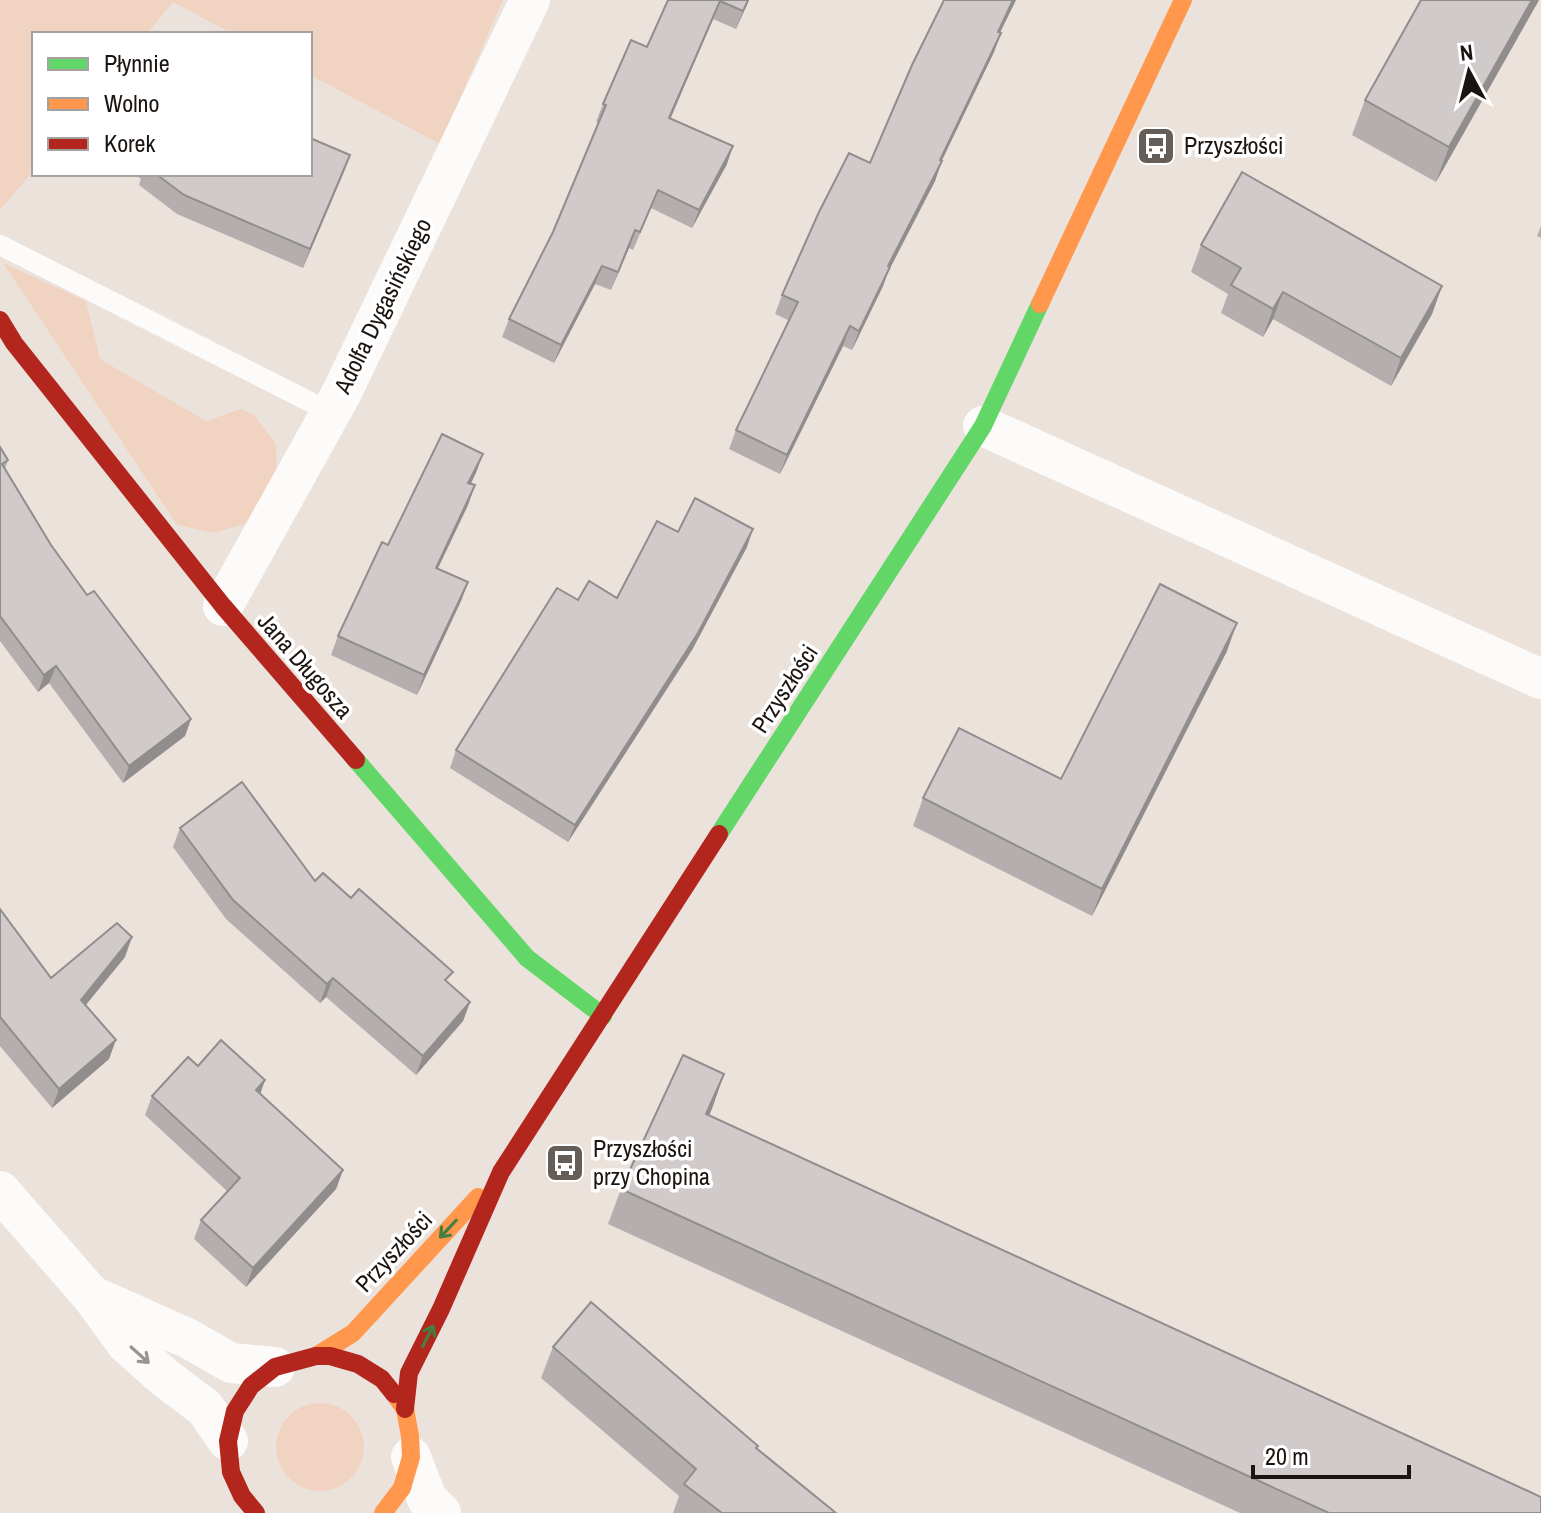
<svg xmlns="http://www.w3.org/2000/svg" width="1541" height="1513" font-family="'Archivo Narrow',sans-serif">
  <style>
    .green { fill: #f1d3c2 }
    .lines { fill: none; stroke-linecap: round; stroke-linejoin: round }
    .lane { stroke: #fcfbfa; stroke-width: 20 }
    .street { stroke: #fcfbfa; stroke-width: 40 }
    .fast { stroke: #63d668; stroke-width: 18 }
    .slow { stroke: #ff974d; stroke-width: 18 }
    .jam { stroke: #b3261e; stroke-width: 18 }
    .wall { fill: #b4aeae }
    .shaded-wall { fill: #928d8d }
    .building { fill: #d1caca; stroke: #928d8d; stroke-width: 2 }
    .oneway { stroke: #437f41 }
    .oneway2 { stroke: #979491 }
    .labels { text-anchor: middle; stroke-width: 7; stroke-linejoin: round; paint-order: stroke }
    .poi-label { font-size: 24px; fill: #1b1511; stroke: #fff; text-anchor: start }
    .street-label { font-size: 24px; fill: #1b1511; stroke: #fff }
  </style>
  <rect width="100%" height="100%" fill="#ece2dc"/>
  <g class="green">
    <polygon points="0,0 503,0 440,144 310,75 310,34 233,34 173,2 147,34 34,34 34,170 0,210"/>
    <polygon points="3,263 86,301 100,359 206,421 241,409 254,415 276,444 277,485 252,522 214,533 177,525"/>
    <circle cx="320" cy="1447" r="44"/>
  </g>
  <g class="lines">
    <polyline class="lane" points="0,245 330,412"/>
    <g class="street">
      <polyline points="983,426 1541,679"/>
      <polyline points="223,606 341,394 530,0"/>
      <polyline points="0,1191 91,1295 126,1343 164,1377 205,1408 228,1441"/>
      <polyline points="95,1297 189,1339 231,1363 275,1367"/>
      <polyline points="411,1457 427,1499 441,1513"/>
    </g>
    <g class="fast">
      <polyline points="356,760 527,958 603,1016"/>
      <polyline points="719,834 983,426 1040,304"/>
    </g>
    <g class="slow">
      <polyline points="1040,304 1183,0"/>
      <polyline points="316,1356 353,1333 478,1197"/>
      <polyline points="383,1513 402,1488 411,1457 410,1436 405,1409 394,1394"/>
    </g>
    <g class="jam">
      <polyline points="0,320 14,343 223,606 356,760"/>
      <polyline points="405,1409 409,1373 441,1309 501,1172 719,834"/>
      <polyline points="256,1513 242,1496 231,1472 228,1441 235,1411 251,1386 275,1367 316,1356 330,1356 358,1364 382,1379 394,1394"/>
    </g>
  </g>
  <g class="wall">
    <polygon points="668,0 749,0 736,29 713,19 670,118 727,164 692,228 651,208 633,250 629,248 611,290 595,284 554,363 502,337 509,319 553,232 599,123 596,122 603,104 647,47"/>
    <polygon points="944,0 1016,0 1000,32 994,52 941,161 935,181 888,272 883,286 852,350 843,346 780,474 729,449 736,430 790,321 775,314 782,295 870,163"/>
    <polygon points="1539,0 1436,182 1352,135 1365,100"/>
    <polygon points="350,155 303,268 177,214 139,185 141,179 133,174 310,174"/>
    <polygon points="1541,226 1541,238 1537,236"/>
    <polygon points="1201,245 1442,286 1432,314 1391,386 1273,319 1263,337 1221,313 1228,294 1191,272"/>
    <polygon points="0,447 8,460 5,469 51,545 87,595 191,719 185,736 123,783 49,683 38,692 0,641"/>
    <polygon points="483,454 471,484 475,485 468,505 438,568 468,582 461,601 417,695 331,655 338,636 388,545"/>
    <polygon points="678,532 747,547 692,650 568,842 450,768 456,750 578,600 617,598"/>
    <polygon points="1227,651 1092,916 913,826 923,798 1061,779"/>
    <polygon points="180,828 315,881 351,898 470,1002 463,1021 416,1075 326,997 320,1003 226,919 173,847"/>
    <polygon points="0,909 51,978 125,957 86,1005 109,1059 52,1108 0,1046"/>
    <polygon points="198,1066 265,1080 260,1094 343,1170 336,1189 246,1287 194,1239 201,1220 228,1192 145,1115 152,1096"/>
    <polygon points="724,1074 709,1116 1541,1513 1240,1513 608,1224 621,1189"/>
    <polygon points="553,1347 757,1448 836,1513 673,1513 679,1496 541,1378"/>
  </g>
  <g class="shaded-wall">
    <polygon points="748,0 749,0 736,29 743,11"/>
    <polygon points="1013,0 1016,0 991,51 998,32"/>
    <polygon points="1532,0 1539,0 1436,182 1449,147"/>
    <polygon points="720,1 713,19 663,136 669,118"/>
    <polygon points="1001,33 994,52 934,177 942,161 935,181 888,272 883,286 852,350 859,331 888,266"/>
    <polygon points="733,146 727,164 692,228 699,210"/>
    <polygon points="350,155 343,174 303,268 310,249"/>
    <polygon points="635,230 629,248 611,290 618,272"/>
    <polygon points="602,266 595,284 554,363 561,345"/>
    <polygon points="1442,286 1432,314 1391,386 1401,358"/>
    <polygon points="1283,292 1273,319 1263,337 1273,309"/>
    <polygon points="850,326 843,346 780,474 787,455"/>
    <polygon points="483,454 476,473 461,502 468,483"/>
    <polygon points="475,485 468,505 429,587 436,568"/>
    <polygon points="753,529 747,547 692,650 568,842 575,825"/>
    <polygon points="468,582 461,601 417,695 424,675"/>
    <polygon points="1237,623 1227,651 1092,916 1102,889"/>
    <polygon points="56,666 49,683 38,692 44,675"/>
    <polygon points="191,719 185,736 123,783 129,766"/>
    <polygon points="132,937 125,957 74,1019 81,1000"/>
    <polygon points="333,978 326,997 320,1003 327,984"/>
    <polygon points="470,1002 463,1021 416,1075 423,1056"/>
    <polygon points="116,1040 109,1059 52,1108 59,1089"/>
    <polygon points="724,1074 712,1109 693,1149 706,1114"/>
    <polygon points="265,1080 258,1100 256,1090"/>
    <polygon points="343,1170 336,1189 246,1287 253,1268"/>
  </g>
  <g class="building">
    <polygon points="668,0 748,0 743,11 720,1 669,118 733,146 699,210 658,190 640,232 635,230 618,272 602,266 561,345 509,319 553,232 606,105 603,104 631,40 647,47"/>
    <polygon points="944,0 1013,0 998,32 1001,33 940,160 942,161 888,266 890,267 859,331 850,326 787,455 736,430 798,302 782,295 819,212 849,153 870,163 912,65"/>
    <polygon points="1421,0 1532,0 1449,147 1365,100"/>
    <polygon points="310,138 350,155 310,249 184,195 156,174 310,174"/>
    <polygon points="1242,172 1442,286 1401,358 1283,292 1273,309 1231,285 1241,268 1201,245"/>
    <polygon points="442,434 483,454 468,483 475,485 436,568 468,582 424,675 338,636 382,542 388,545"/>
    <polygon points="0,447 8,460 2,464 51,545 87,595 94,591 191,719 129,766 56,666 44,675 0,616"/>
    <polygon points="695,498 753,529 698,633 575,825 456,750 557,588 578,600 589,581 617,598 657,521 678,532"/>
    <polygon points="1160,584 1237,623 1102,889 923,798 959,728 1061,779"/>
    <polygon points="242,782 315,881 323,873 351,898 359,889 453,972 445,980 470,1002 423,1056 333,978 327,984 233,900 180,828"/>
    <polygon points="0,909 51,978 117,923 132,937 81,1000 116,1040 59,1089 0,1017"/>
    <polygon points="221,1040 265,1080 256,1090 343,1170 253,1268 201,1220 240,1178 152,1096 188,1057 198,1066"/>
    <polygon points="683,1055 724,1074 706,1114 1541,1497 1541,1513 1329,1513 621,1189"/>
    <polygon points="591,1302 758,1446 756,1448 836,1513 722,1513 684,1484 696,1469 553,1347"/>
  </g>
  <defs><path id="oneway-shaft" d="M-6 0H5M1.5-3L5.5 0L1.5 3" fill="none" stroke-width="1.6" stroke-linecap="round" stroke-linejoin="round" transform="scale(2)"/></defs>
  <g class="oneway">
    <use href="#oneway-shaft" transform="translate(448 1229) rotate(133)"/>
    <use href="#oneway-shaft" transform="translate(428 1336) rotate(-63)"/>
  </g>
  <use class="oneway2" href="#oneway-shaft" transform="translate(140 1355) rotate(42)"/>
  <defs>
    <symbol id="bus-square" viewBox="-11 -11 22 22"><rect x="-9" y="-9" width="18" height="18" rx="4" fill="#645d58" stroke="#fff"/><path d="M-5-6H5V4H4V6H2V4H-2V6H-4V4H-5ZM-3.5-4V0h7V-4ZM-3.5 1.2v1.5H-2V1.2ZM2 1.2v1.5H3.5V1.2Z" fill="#fff"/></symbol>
  </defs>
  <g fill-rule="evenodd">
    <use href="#bus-square" x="1134" y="124" width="44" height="44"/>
    <use href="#bus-square" x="543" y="1141" width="44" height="44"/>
  </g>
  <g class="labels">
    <g class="poi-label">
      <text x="1184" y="154">Przyszłości</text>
      <text x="593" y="1157">Przyszłości<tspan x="593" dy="28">przy Chopina</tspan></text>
    </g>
    <g class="street-label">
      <text transform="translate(383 306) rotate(-64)" y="8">Adolfa Dygasińskiego</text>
      <text transform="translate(305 666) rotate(49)" y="8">Jana Długosza</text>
      <text transform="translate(785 689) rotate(-57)" y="8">Przyszłości</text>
      <text transform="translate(394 1252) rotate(-47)" y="8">Przyszłości</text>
    </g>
  </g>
  <rect x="32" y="32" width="280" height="144" fill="#ffffff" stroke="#a4a1a0" stroke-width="2"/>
  <rect x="48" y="58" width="40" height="12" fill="#63d668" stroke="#a4a1a0" stroke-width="2"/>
  <text x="104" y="72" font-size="24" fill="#1b1511">Płynnie</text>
  <rect x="48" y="98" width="40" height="12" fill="#ff974d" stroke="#a4a1a0" stroke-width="2"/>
  <text x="104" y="112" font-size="24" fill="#1b1511">Wolno</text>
  <rect x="48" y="138" width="40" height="12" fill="#b3261e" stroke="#a4a1a0" stroke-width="2"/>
  <text x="104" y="152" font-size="24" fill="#1b1511">Korek</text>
  <g transform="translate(1469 72) rotate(353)" stroke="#ffffff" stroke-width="6" paint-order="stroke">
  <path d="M0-6L14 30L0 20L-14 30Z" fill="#1b1511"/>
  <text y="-12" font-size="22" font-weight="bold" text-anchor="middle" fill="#1b1511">N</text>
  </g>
  <path d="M1253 1465v12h156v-12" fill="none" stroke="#1b1511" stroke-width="4"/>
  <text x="1265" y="1465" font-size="24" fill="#1b1511" stroke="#ffffff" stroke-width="6" paint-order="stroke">20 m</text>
</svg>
